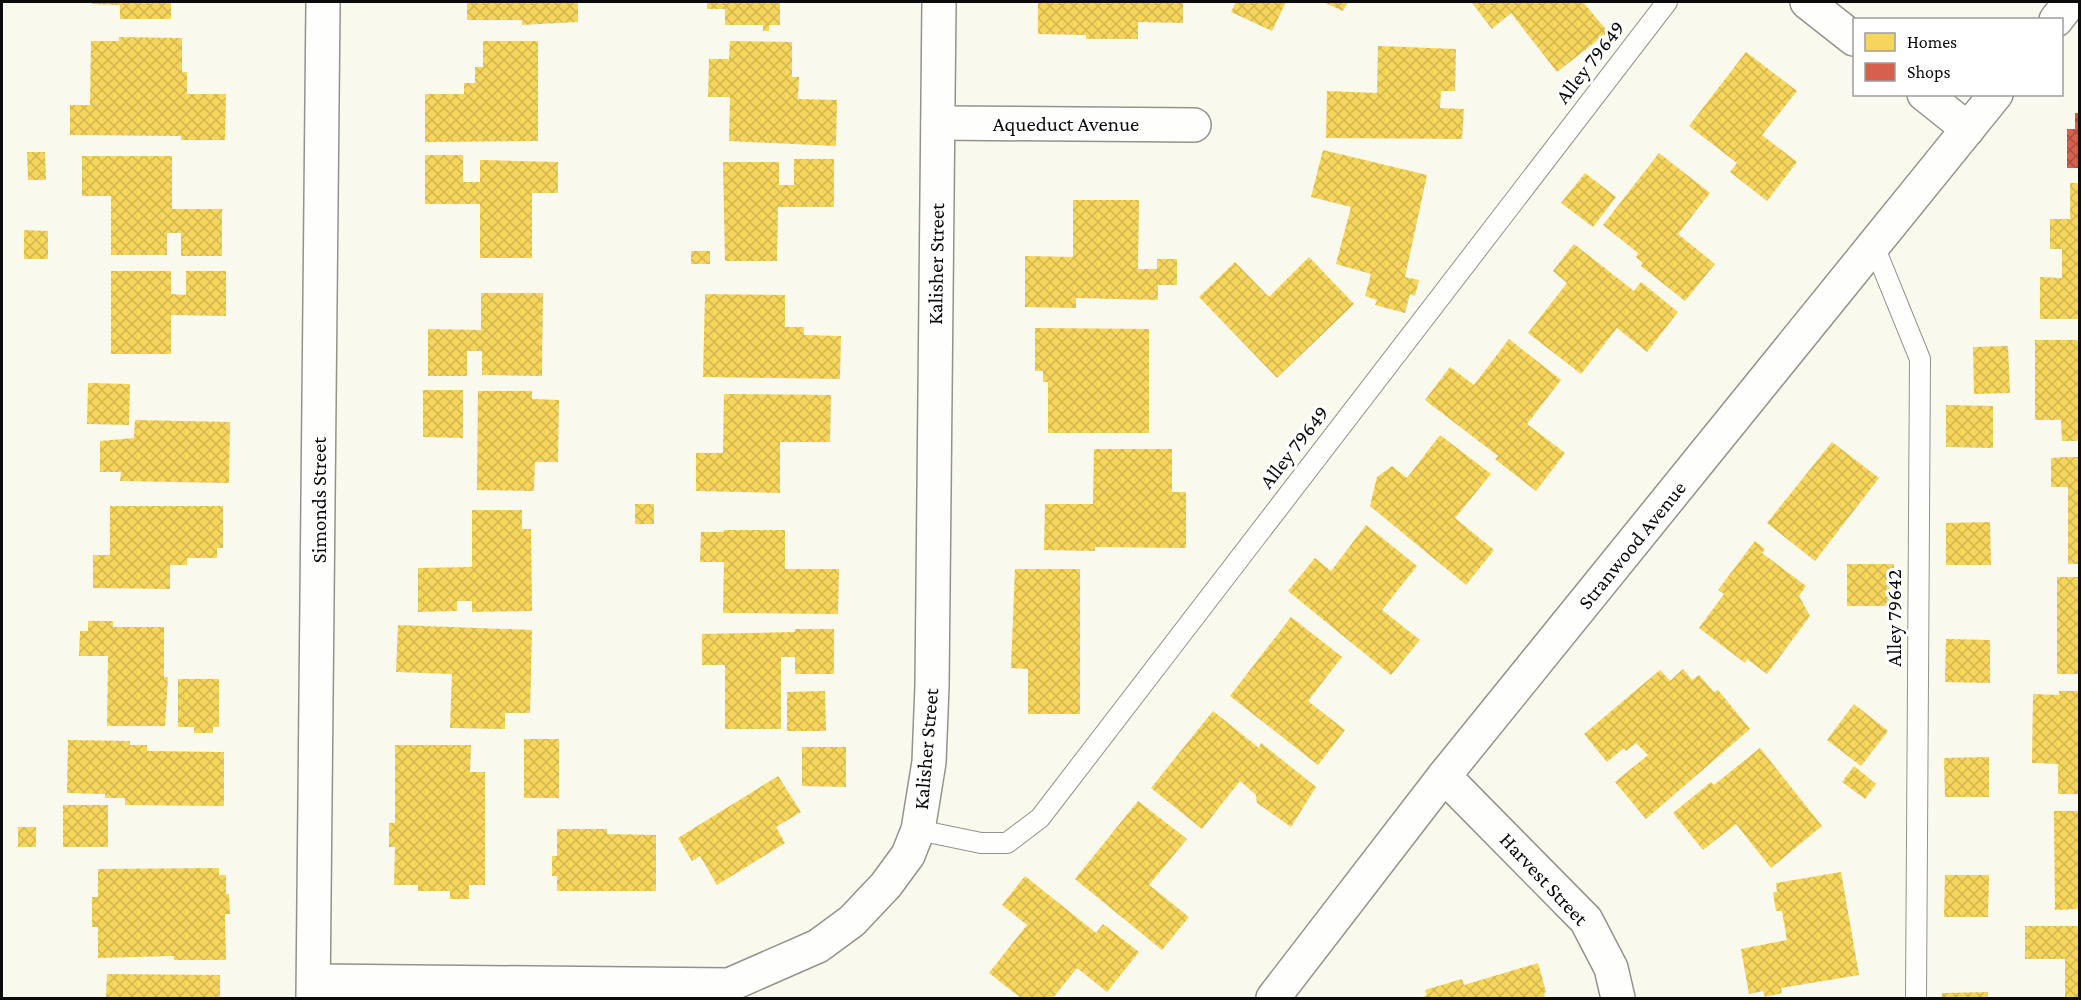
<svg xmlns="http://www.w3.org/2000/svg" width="2081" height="1000" font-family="'Crimson Pro',serif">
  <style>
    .homes { fill: url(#homes-cross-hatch) }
    .shops { fill: url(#shops-cross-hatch) }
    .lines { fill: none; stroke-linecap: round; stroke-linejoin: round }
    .service-casing { stroke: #93928d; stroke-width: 22 }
    .minor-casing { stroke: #93928d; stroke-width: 36 }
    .service { stroke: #fefefc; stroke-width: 20 }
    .minor { stroke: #fefefc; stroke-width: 33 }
    .labels { text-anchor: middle; stroke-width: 6; stroke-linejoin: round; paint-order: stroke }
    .street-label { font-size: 21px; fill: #0b0b0b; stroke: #fff }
  </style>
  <defs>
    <pattern id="homes-cross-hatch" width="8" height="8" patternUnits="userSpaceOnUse" patternTransform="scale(1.5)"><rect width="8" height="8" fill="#f6d55c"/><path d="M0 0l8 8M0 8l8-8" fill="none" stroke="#d2b64f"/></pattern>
    <pattern id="shops-cross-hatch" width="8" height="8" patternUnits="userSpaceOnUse" patternTransform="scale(1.5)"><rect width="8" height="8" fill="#d6604d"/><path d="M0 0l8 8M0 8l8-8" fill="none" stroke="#ac4d3e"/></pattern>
  </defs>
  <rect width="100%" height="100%" fill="#faf9ee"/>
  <g class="homes">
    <polygon points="92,2 171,2 171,19 120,19 120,5 92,4"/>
    <polygon points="467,2 578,2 578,22 522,25 522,20 467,20"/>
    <polygon points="707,2 780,2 780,25 769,25 769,31 763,31 763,25 725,25 725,9 707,9"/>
    <polygon points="1038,2 1183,2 1183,23 1138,22 1138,39 1086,39 1086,35 1038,34"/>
    <polygon points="1236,2 1286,2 1272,31 1231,12"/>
    <polygon points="1323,2 1348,2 1343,11"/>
    <polygon points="1474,2 1583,2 1608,32 1557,72 1511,13 1492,29 1472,3"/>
    <polygon points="119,37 182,38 182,72 187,72 187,94 226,94 225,140 181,140 181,136 70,135 70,105 90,105 91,41 119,41"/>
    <polygon points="483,41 538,41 538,141 425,142 425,94 464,94 464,83 475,83 475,67 483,67"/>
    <polygon points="730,41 792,42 792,77 799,77 798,99 837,100 836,146 729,141 730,97 708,97 709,59 729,59"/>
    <polygon points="1378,46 1456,49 1455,91 1441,91 1440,108 1464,109 1462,139 1326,138 1327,91 1377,93"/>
    <polygon points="1746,52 1797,91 1762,135 1797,162 1767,201 1730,172 1737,163 1689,126"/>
    <polygon points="1323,150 1427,175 1405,277 1419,280 1415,296 1410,294 1405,313 1375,305 1377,300 1365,296 1371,274 1336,264 1351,207 1311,197"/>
    <polygon points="27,152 45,152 46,180 28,180"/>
    <polygon points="1659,153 1710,193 1678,234 1715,264 1685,301 1641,266 1643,263 1636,257 1638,253 1603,225"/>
    <polygon points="425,155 463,155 463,182 480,182 480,160 558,162 558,193 532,193 532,258 480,258 480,204 425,204"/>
    <polygon points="82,156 172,156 172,209 222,209 222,256 181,256 181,233 167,233 167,255 111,255 111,196 82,196"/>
    <polygon points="794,159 834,159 834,207 778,207 777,261 725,261 723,162 779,162 779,185 794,185"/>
    <polygon points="1585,173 1616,197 1593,227 1561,203"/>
    <polygon points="2070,183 2080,183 2080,319 2040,319 2040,277 2062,278 2062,249 2050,249 2050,219 2070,219"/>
    <polygon points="1073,200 1139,200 1138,269 1157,269 1157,259 1177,259 1177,285 1158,285 1158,300 1076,298 1076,308 1025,307 1025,256 1073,257"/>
    <polygon points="24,230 48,231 48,259 24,259"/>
    <polygon points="1574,244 1634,291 1641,282 1678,312 1647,352 1617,328 1581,374 1528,333 1567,283 1553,271"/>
    <rect x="691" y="251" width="19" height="13"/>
    <polygon points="1309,257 1354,304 1277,378 1199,297 1235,262 1269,297"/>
    <polygon points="111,271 171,271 171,294 186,295 186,271 226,271 226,316 171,315 171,354 111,354"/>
    <polygon points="481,293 543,293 542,376 482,375 482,351 467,351 467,376 428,376 428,329 481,330"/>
    <polygon points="705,294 785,295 785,327 804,327 804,335 841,336 840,379 703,377"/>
    <polygon points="1035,328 1149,329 1149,433 1048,433 1048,382 1043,382 1043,371 1035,371"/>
    <polygon points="1509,339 1561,380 1527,424 1565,453 1536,491 1495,459 1498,456 1425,400 1450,367 1474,385"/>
    <polygon points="2035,340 2080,340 2080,441 2062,441 2061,420 2035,420"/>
    <polygon points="2008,346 2010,393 1974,394 1973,347"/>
    <polygon points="88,383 130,384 129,425 87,424"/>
    <polygon points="423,390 463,390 463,438 423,437"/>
    <polygon points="478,391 532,391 532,399 559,400 558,462 535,462 534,491 477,490"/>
    <polygon points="724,394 831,395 830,442 780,442 780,493 696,491 696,453 723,453"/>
    <polygon points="1946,405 1993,406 1993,448 1946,447"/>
    <polygon points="135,420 230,422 229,483 120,481 121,472 100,472 100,441 134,438"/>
    <polygon points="1440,435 1491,474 1455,518 1494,550 1466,585 1370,506 1377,477 1392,466 1407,478"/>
    <polygon points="1832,442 1879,478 1815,561 1767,523"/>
    <polygon points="1094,449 1172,449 1172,492 1186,492 1186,548 1095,547 1095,551 1044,550 1045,504 1093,504"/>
    <polygon points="2065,457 2080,457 2080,564 2068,564 2068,487 2051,487 2051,458"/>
    <rect x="635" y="504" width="19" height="20"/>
    <polygon points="110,506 223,506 223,548 217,548 217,558 187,558 187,565 170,565 170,589 93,588 93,555 110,555"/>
    <polygon points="472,510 522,510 522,529 531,529 532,611 472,612 472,601 457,601 457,611 418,612 418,568 472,567"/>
    <polygon points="1990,522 1991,565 1946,565 1946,523"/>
    <polygon points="1366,525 1417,566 1382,610 1420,640 1391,675 1288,591 1315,558 1331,571"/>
    <polygon points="724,530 785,530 785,569 839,569 838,614 723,613 724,562 700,562 701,532 724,532"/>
    <polygon points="1755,541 1765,549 1762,553 1806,586 1799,596 1810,616 1767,674 1747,659 1745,663 1699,628 1724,594 1718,590"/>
    <rect x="1847" y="564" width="47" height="42"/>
    <polygon points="1015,569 1080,569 1080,714 1028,714 1028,669 1011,668"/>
    <rect x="2057" y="577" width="23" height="97"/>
    <polygon points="1291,617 1342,657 1308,701 1345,730 1318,765 1230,696"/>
    <polygon points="88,621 113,621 113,627 164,627 164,677 168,677 165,726 107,726 108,656 79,656 80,631 88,631"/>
    <polygon points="398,625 532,630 530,713 505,713 505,729 450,728 452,674 396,672"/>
    <polygon points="795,629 834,629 834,674 795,674 795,657 781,657 781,729 725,729 725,665 702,665 702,634 795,632"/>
    <polygon points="1946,639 1990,640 1990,683 1945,682"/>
    <polygon points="1683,669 1692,680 1699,675 1714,692 1718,690 1750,729 1646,819 1615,782 1648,755 1636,743 1626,751 1624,748 1607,762 1584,734 1660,670 1670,681"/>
    <polygon points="178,679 219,679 219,727 213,727 213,733 194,733 194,727 178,727"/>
    <polygon points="825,691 826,731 787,731 787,692"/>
    <polygon points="2059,691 2080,691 2080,794 2058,794 2058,764 2032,763 2033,694 2059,695"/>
    <polygon points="1854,704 1888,731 1861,766 1827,740"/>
    <polygon points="1213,711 1259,748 1261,743 1316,787 1291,827 1257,803 1256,795 1240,781 1202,829 1151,788"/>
    <rect x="524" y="739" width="35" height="59"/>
    <polygon points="68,740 130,741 130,745 147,745 147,751 224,752 224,806 125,805 125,798 105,798 105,794 67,793"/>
    <polygon points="395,745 471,745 470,772 485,772 485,885 469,885 469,899 450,899 450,891 418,891 418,885 394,885 395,847 389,847 389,823 395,823"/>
    <polygon points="802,747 846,747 846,787 802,786"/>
    <polygon points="1760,748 1822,826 1771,868 1736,824 1703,850 1673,813 1711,782 1714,785"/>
    <polygon points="1989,757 1989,797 1945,797 1944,758"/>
    <polygon points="1854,766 1876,784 1865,799 1842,782"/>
    <polygon points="778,776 801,812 776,827 785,843 717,885 700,856 692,861 678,838"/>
    <polygon points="1138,801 1187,839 1149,885 1189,917 1162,950 1075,879"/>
    <rect x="63" y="805" width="45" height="42"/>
    <polygon points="2054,811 2080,811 2080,909 2055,910"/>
    <rect x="18" y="827" width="18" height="20"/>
    <polygon points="557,829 607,829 607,834 656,835 656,891 557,891 557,876 552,876 552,856 557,856"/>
    <polygon points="219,868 219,875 226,875 226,894 229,894 230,914 225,914 226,960 174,960 174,956 98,958 98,927 92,927 92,897 98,897 98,869"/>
    <polygon points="1841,872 1859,975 1781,988 1782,993 1765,997 1763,991 1749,994 1741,949 1787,940 1782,911 1776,911 1773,892 1777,892 1776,883"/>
    <polygon points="1945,875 1989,875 1988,917 1944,917"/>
    <polygon points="1025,876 1096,933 1103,924 1139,952 1107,992 1077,968 1053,998 1021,998 989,973 1027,925 1002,905"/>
    <polygon points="2025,926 2080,926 2080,998 2065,998 2065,959 2025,959"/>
    <polygon points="1538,963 1546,992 1544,993 1545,998 1422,998 1427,995 1425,990 1462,979 1464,985"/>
    <polygon points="107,974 220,975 220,998 106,998"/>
    <polygon points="1988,992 1988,998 1942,998 1942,993"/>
  </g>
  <polygon class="shops" points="2075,113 2080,113 2080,168 2067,168 2067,129 2075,129"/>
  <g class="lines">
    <defs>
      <g id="service">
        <polyline points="1874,246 1920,359 1916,998"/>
        <polyline points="918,830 981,843 1007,843 1040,818 1667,2"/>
      </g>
      <g id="minor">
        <polyline points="1807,2 1854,39"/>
        <polyline points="2056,20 2070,2"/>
        <polyline points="1924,94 1968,129"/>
        <polyline points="938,123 1194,125"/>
        <polyline points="1444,776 1586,920 1611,968 1618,998"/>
        <polyline points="315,981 729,985 818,946 852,921 886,885 908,855 918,830 929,762 932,686 939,2"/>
        <polyline points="313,998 323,2"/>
        <polyline points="1273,998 1444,776 1996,94"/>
      </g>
    </defs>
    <use href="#service" class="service-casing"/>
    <use href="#minor" class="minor-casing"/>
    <use href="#service" class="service"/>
    <use href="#minor" class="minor"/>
  </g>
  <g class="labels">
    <g class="street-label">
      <text transform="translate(1590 62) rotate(-52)" y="7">Alley 79649</text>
      <text x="1066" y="131">Aqueduct Avenue</text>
      <text transform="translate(936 264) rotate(-89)" y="7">Kalisher Street</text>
      <text transform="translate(1294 447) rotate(-52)" y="7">Alley 79649</text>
      <text transform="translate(319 500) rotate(-90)" y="7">Simonds Street</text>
      <text transform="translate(1632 545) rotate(-51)" y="7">Stranwood Avenue</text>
      <text transform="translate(1894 618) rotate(-90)" y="7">Alley 79642</text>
      <text transform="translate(926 749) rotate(-85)" y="7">Kalisher Street</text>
      <text transform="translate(1544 879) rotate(47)" y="7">Harvest Street</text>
    </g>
  </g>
  <rect width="2081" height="1000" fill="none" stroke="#0b0b0b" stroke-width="6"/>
  <rect x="1853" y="18" width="210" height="78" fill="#ffffff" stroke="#9d9d9d" stroke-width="1.5"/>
  <rect x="1865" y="33" width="30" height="18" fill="#f6d55c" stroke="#9d9d9d" stroke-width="1.5"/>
  <text x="1907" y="48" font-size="18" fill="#0b0b0b">Homes</text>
  <rect x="1865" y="63" width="30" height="18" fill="#d6604d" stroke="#9d9d9d" stroke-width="1.5"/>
  <text x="1907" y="78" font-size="18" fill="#0b0b0b">Shops</text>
</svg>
